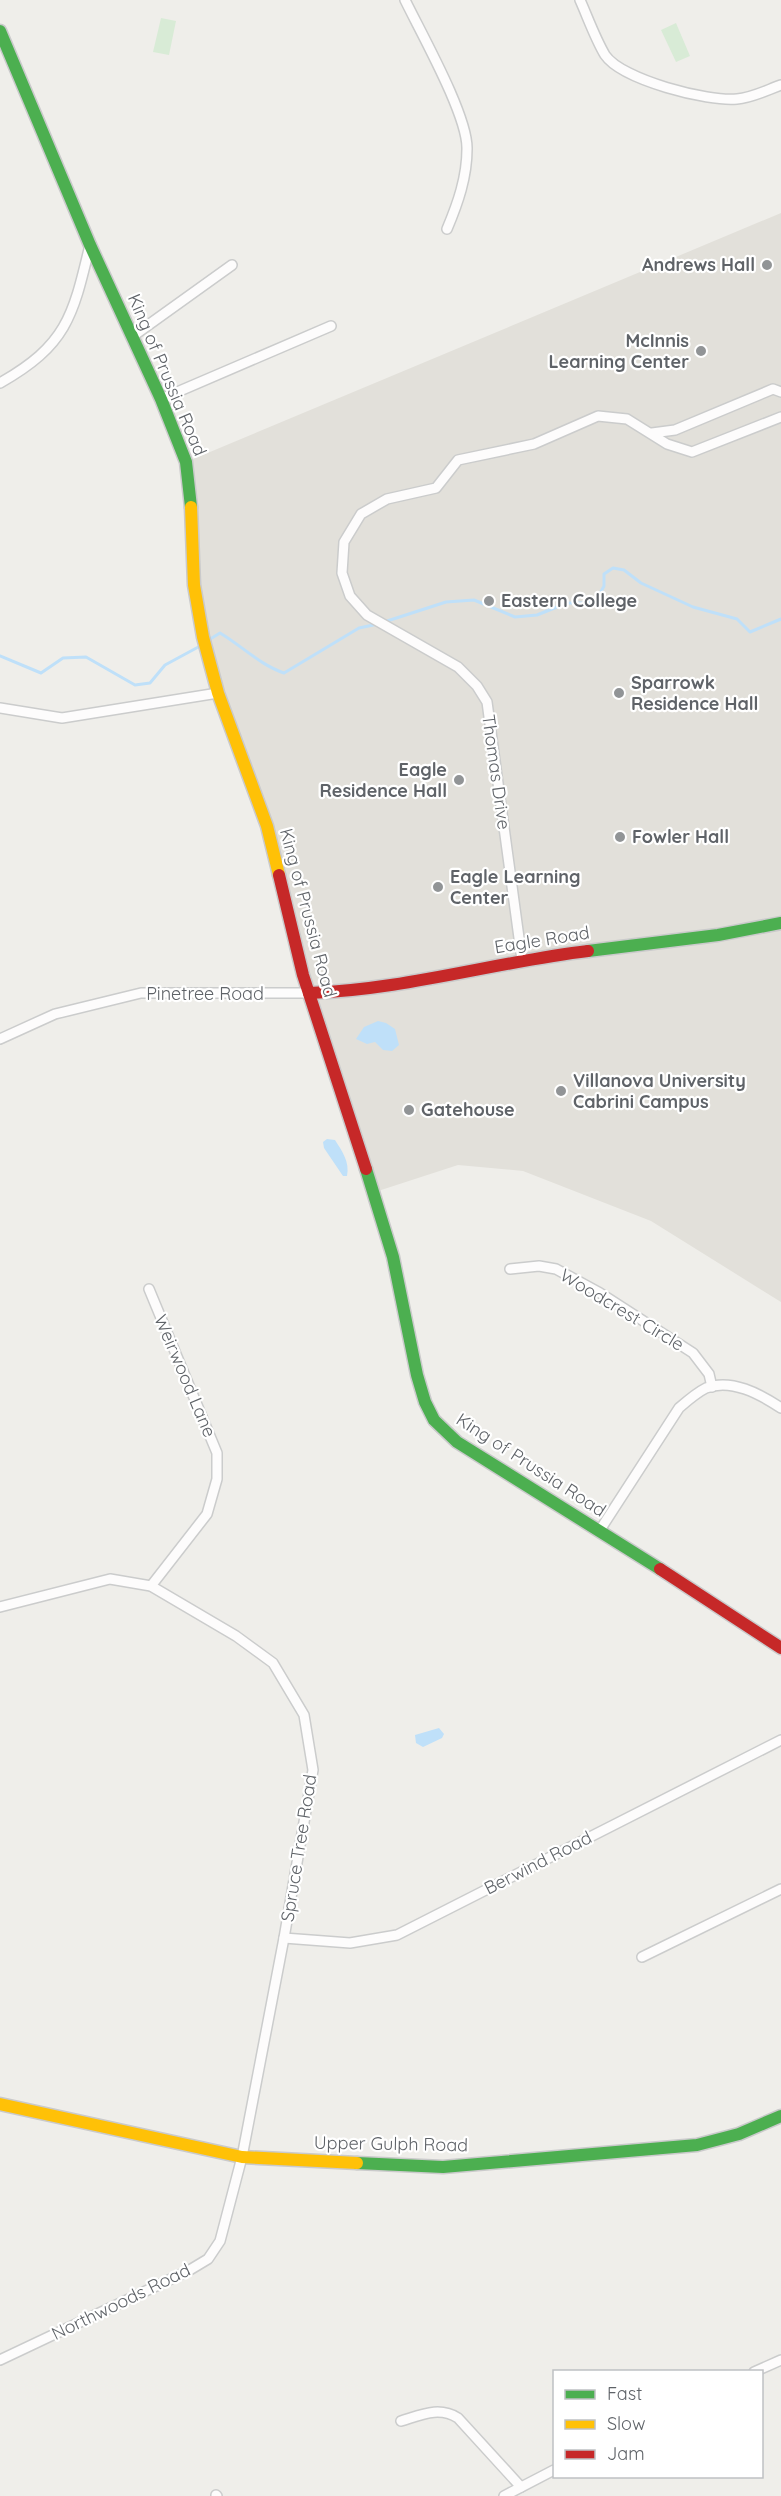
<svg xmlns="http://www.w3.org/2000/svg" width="781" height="2496" font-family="Quicksand,sans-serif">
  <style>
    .education { fill: #e2e0da }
    .green { fill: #d8ebd6 }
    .water { fill: #bfe0f9 }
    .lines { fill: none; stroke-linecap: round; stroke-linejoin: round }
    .stream { stroke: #bfe0f9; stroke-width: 3 }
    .street-casing { stroke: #cbcccc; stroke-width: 12 }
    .fast-casing { stroke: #cacacb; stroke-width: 15 }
    .slow-casing { stroke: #cacacb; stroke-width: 15 }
    .jam-casing { stroke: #cacacb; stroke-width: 15 }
    .street { stroke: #fdfcfc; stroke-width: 9 }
    .fast { stroke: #4caf50; stroke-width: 12 }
    .slow { stroke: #ffc107; stroke-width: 12 }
    .jam { stroke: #c62828; stroke-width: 12 }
    .poi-dot { fill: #919496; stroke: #fff; stroke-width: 2 }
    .labels { text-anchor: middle; stroke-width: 4.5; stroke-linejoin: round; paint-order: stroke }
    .poi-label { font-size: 18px; font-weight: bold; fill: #5f6368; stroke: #fff; text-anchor: start }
    .street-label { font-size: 18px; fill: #5f6368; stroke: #fff }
  </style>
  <rect width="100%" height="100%" fill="#efeeea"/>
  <polygon class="education" points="781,213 781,1302 651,1221 523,1171 458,1165 375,1192 317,1018 267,826 207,653 186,462"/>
  <g class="green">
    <polygon points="161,18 176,21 169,55 153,52"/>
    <polygon points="676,23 690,56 676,62 661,30"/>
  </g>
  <g class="water">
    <polygon points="378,1021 386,1023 395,1029 399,1045 392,1051 383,1050 375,1042 367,1044 356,1039 364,1027"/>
    <path d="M327 1139 335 1140C342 1151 350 1162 347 1176H343L324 1148 323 1142Z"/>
    <polygon points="439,1728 444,1734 442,1738 423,1747 416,1743 415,1735"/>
  </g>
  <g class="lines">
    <g class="stream">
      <polyline points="384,622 446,602 474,600 515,617 537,615 567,603 584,603 597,599 604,586 604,574 613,568 624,570 641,583 693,607 737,619 750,632 781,619"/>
      <path d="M207 641 220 633C242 646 260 665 284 673L359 628 378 624"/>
      <polyline points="0,656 41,673 63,658 86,657 135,685 150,683 165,665 202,645"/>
    </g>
    <defs>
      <g id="street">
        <path d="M405 0C421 33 468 116 467 149 467 177 458 203 447 229"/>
        <path d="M580 0C588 18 595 38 605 55 622 80 708 102 737 99 752 98 767 90 781 85"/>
        <polyline points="133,336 232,265"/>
        <path d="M0 383C67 345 73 316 90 245"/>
        <polyline points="161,399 331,326"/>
        <polyline points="652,433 675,430 773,389 781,392"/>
        <polyline points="0,708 62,718 218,693"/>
        <polyline points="522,960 487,702 477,686 458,667 367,615 350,596 342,573 344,542 361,514 387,499 436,488 458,460 534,444 598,416 627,419 667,444 692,452 781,417"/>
        <polyline points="0,1039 55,1014 141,993 309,993"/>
        <polyline points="510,1269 539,1266 556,1269 600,1293 693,1353 709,1374 712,1387"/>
        <polyline points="149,1289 217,1453 217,1479 207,1514 151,1586"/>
        <path d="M600 1530 679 1408C687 1401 696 1393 706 1388 731 1378 760 1394 781 1408"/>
        <polyline points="0,1607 110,1579 151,1586 236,1636 273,1663 304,1715 313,1770 284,1938 242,2157 220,2241 208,2259 188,2271 0,2360"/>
        <polyline points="284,1938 350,1943 397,1935 781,1740"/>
        <polyline points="642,1957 781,1889"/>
        <polyline points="754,2372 781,2360"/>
        <path d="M401 2421C421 2415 439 2406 458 2418L521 2487"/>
        <polyline points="216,2495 217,2496"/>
        <polyline points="504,2496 554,2470"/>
      </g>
      <g id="fast">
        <polyline points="0,31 90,245 161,399 186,462 191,507"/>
        <polyline points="588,951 718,935 781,923"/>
        <polyline points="366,1169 393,1257 417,1375 425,1402 434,1420 457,1442 660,1569"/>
        <polyline points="357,2163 443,2167 697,2145 739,2134 781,2116"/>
      </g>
      <g id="slow">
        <polyline points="191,507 194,585 203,637 218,693 267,826 279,875"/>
        <polyline points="0,2104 242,2157 357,2163"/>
      </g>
      <g id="jam">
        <polyline points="279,875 303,975 366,1169"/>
        <path d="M309 993C403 990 495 962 588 951"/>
        <polyline points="660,1569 781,1648"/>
      </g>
    </defs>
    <use href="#street" class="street-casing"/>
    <use href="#fast" class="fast-casing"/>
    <use href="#slow" class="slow-casing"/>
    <use href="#jam" class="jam-casing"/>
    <use href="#street" class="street"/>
    <use href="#fast" class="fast"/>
    <use href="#slow" class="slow"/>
    <use href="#jam" class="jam"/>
  </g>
  <g class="poi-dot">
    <circle cx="767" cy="265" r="6"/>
    <circle cx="701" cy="351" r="6"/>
    <circle cx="489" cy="601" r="6"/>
    <circle cx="619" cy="693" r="6"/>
    <circle cx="459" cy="780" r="6"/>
    <circle cx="620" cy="837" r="6"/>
    <circle cx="438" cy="887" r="6"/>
    <circle cx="561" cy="1091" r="6"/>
    <circle cx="409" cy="1110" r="6"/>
  </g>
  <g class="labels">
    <g class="poi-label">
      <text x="755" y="271" text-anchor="end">Andrews Hall</text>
      <text x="689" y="347" text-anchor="end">McInnis<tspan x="689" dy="21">Learning Center</tspan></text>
      <text x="501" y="607">Eastern College</text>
      <text x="631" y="689">Sparrowk<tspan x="631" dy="21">Residence Hall</tspan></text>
      <text x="447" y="776" text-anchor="end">Eagle<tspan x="447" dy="21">Residence Hall</tspan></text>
      <text x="632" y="843">Fowler Hall</text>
      <text x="450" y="883">Eagle Learning<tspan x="450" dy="21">Center</tspan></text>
      <text x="573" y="1087">Villanova University<tspan x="573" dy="21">Cabrini Campus</tspan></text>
      <text x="421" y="1116">Gatehouse</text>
    </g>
    <g class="street-label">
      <text transform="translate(167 375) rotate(67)" y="6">King of Prussia Road</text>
      <text transform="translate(496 772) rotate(82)" y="6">Thomas Drive</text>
      <text transform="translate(308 913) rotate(75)" y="6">King of Prussia Road</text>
      <text transform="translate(542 940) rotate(-9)" y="6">Eagle Road</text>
      <text x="205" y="1000">Pinetree Road</text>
      <text transform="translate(622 1310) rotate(31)" y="6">Woodcrest Circle</text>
      <text transform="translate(185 1376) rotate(67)" y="6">Weirwood Lane</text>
      <text transform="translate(531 1465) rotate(33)" y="6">King of Prussia Road</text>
      <text transform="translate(299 1848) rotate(-81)" y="6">Spruce Tree Road</text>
      <text transform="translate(538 1863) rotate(-27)" y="6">Berwind Road</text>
      <text transform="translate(391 2144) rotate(1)" y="6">Upper Gulph Road</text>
      <text transform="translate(121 2302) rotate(-26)" y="6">Northwoods Road</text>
    </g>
  </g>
  <rect x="553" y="2370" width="210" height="108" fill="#ffffff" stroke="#bfc1c3" stroke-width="1.5"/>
  <rect x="565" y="2390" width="30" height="9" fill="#4caf50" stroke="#bfc1c3" stroke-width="1.5"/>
  <text x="607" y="2400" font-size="18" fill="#5f6368">Fast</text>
  <rect x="565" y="2420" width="30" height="9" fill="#ffc107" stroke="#bfc1c3" stroke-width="1.5"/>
  <text x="607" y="2430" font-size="18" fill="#5f6368">Slow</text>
  <rect x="565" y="2450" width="30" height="9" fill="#c62828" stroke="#bfc1c3" stroke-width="1.5"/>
  <text x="607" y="2460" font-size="18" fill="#5f6368">Jam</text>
</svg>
